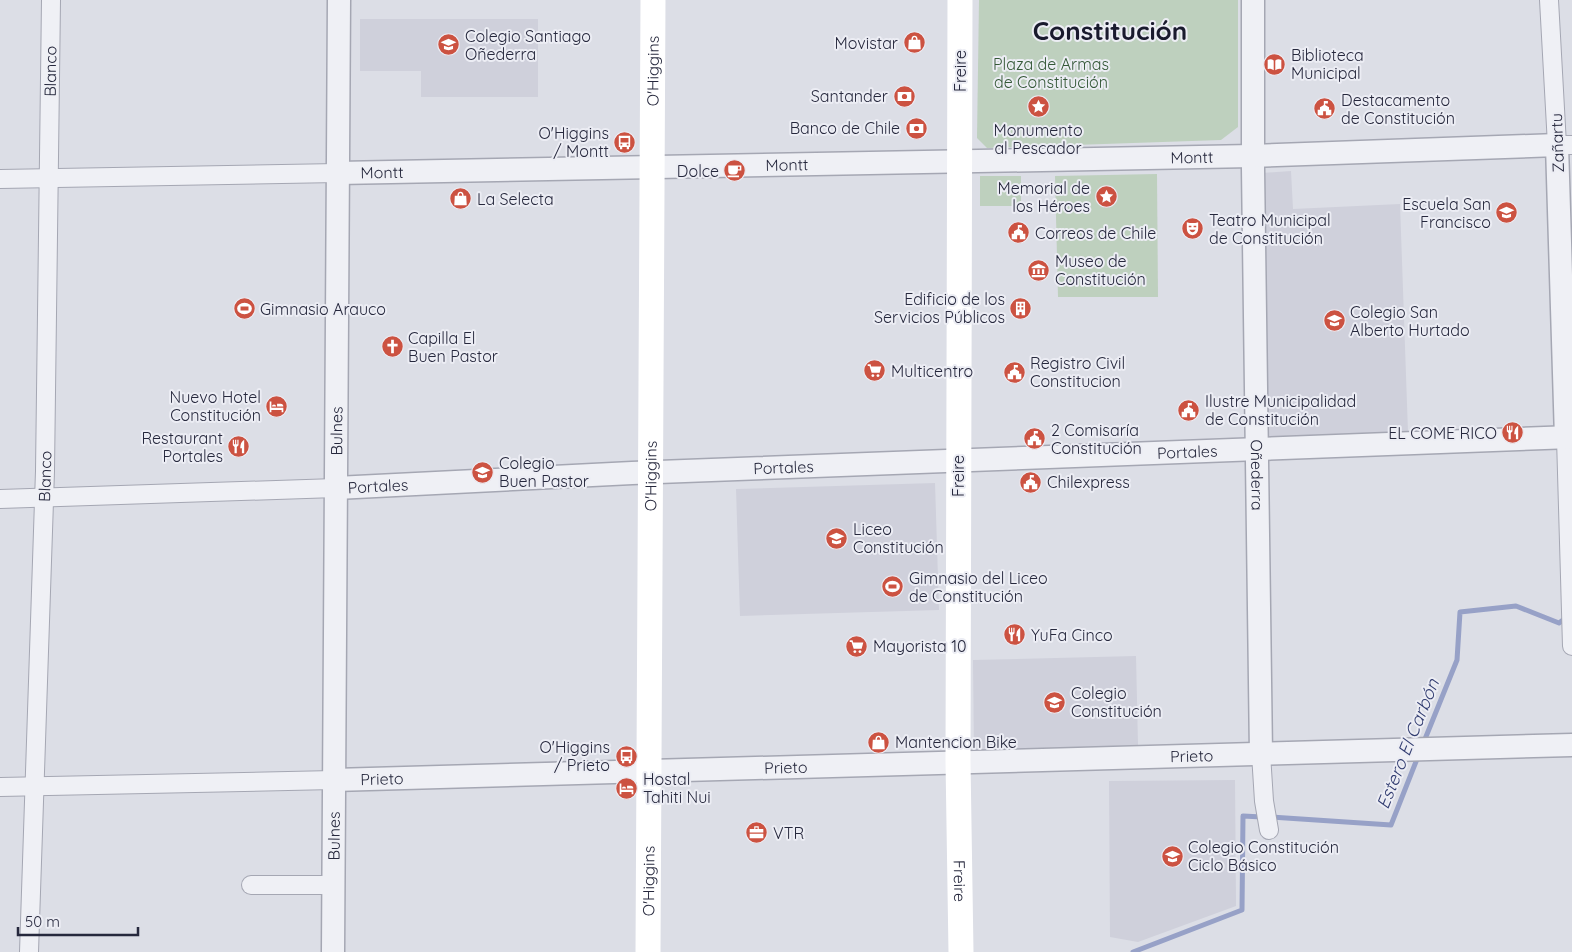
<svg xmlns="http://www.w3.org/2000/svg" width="1572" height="952" font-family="Quicksand,sans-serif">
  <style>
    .built { fill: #cfd0db }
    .green { fill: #bed0be }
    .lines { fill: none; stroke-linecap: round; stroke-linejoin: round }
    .stream { stroke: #97a1c7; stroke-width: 5 }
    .minor-casing { stroke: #a5a7b3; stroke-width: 20 }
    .tertiary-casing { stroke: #a5a7b3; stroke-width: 25 }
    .minor { stroke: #eff0f5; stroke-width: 18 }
    .tertiary { stroke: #eff0f5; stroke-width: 22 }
    .secondary { stroke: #fff; stroke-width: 25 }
    .labels { text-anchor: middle; stroke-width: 4; stroke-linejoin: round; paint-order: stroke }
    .poi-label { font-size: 16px; fill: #26283d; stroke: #ecedf4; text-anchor: start }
    .park-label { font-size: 16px; fill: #345837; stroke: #ecedf4 }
    .street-label { font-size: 16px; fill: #26283d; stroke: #ecedf4 }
    .water-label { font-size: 18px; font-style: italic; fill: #313c70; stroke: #ecedf4 }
    .town-label { font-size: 26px; font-weight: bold; fill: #191a2d; stroke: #ecedf4 }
  </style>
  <rect width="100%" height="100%" fill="#dcdee6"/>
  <g class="built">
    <polygon points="360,19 538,19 538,97 421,97 421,71 360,71"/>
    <polygon points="1291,171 1293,209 1400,204 1408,432 1266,438 1262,173"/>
    <polygon points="935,483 939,610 740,616 736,489"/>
    <polygon points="1136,656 1138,745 974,753 973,660"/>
    <polygon points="1235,780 1236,906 1138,942 1110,937 1109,781"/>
  </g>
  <g class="green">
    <polygon points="979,0 1238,0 1238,127 1221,140 987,148 977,138"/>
    <polygon points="1157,174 1158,297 1058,297 1055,176"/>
    <rect x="980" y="176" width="41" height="30"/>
  </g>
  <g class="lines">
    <g class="stream">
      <polyline points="1423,744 1457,660 1460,612 1516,606 1559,623 1567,617"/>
      <polyline points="1271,817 1391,825 1419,754"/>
      <polyline points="1133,952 1242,910 1243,816 1262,817"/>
    </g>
    <defs>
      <g id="minor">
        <polyline points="1549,0 1557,145 1572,145"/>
        <polyline points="0,179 338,173"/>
        <polyline points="1566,438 1572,646"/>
        <polyline points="0,499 336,488"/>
        <polyline points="1261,754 1264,801 1269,830"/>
        <polyline points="0,787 334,780"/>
        <polyline points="251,885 334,885"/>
        <path id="s1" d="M29 952 45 471 51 0"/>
      </g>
      <g id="tertiary">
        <path id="s2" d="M1253 0V169L1261 754"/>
        <path id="s3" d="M338 173 1252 156 1557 145 1566 438"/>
        <path id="s4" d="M336 488 632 473 1572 437"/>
        <path id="s5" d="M334 780 1572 745"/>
        <path id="s6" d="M333 952 339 0"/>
      </g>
    </defs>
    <use href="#minor" class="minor-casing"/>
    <use href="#tertiary" class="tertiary-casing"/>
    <use href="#minor" class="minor"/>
    <use href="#tertiary" class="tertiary"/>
    <g class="secondary">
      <path id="s7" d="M960 0 958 761 961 952"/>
      <path id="s8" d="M648 952 653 0"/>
    </g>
  </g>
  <defs>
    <symbol id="shop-disc" viewBox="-11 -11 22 22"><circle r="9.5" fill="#cc5241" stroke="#ecedf4"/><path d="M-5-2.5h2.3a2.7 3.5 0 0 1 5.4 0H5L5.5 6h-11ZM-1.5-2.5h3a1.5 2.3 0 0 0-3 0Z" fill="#fff"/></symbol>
    <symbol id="school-disc" viewBox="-11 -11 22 22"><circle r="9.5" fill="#cc5241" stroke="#ecedf4"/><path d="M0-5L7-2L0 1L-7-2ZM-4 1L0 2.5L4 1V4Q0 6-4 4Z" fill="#fff"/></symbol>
    <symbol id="library-disc" viewBox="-11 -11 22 22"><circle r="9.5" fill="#cc5241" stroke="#ecedf4"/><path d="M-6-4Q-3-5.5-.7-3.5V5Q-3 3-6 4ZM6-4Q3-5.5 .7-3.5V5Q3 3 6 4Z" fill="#fff"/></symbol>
    <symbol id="bank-disc" viewBox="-11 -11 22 22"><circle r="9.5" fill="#cc5241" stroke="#ecedf4"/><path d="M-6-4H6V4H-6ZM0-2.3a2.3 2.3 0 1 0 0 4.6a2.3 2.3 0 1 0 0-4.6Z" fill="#fff"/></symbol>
    <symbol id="sight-disc" viewBox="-11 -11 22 22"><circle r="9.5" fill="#cc5241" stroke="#ecedf4"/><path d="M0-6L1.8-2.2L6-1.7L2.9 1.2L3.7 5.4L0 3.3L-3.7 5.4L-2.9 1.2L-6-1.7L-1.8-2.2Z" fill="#fff"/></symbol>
    <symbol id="civic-disc" viewBox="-11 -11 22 22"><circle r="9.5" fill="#cc5241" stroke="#ecedf4"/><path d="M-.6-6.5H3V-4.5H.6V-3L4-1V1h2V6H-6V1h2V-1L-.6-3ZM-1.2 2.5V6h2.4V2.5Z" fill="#fff"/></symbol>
    <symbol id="bus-disc" viewBox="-11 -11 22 22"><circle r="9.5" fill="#cc5241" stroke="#ecedf4"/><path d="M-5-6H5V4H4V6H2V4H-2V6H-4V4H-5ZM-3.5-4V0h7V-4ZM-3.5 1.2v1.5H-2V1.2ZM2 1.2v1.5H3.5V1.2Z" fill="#fff"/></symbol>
    <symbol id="cafe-disc" viewBox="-11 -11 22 22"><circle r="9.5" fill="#cc5241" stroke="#ecedf4"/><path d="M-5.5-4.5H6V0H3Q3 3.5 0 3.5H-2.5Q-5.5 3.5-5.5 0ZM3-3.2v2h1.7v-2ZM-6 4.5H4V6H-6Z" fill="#fff"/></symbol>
    <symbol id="theatre-disc" viewBox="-11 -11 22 22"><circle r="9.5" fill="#cc5241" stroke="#ecedf4"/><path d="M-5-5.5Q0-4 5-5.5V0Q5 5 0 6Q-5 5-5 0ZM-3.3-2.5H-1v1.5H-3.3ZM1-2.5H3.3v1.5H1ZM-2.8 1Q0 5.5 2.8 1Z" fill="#fff"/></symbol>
    <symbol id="museum-disc" viewBox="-11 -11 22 22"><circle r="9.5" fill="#cc5241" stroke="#ecedf4"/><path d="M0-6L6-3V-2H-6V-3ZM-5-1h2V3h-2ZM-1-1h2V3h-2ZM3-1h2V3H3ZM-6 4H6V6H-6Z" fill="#fff"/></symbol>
    <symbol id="building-disc" viewBox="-11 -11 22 22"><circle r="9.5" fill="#cc5241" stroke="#ecedf4"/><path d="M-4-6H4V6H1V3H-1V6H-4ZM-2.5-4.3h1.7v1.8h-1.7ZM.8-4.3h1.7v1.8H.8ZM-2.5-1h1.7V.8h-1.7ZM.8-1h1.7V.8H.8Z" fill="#fff"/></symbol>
    <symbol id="stadium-disc" viewBox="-11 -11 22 22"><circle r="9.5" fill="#cc5241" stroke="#ecedf4"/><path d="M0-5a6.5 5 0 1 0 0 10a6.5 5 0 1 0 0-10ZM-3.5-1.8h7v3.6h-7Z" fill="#fff"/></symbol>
    <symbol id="church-disc" viewBox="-11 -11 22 22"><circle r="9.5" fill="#cc5241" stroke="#ecedf4"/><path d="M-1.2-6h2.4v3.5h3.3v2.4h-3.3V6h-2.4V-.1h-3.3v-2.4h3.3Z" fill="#fff"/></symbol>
    <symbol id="supermarket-disc" viewBox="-11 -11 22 22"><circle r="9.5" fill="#cc5241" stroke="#ecedf4"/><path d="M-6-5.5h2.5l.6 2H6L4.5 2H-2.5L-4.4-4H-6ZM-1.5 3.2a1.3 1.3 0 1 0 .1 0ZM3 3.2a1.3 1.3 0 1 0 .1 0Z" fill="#fff"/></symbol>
    <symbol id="hotel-disc" viewBox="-11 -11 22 22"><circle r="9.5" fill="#cc5241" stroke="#ecedf4"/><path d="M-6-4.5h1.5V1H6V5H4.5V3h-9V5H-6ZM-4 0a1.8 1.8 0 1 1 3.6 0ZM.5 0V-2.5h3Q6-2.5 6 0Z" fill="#fff"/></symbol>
    <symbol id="restaurant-disc" viewBox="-11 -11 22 22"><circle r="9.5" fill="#cc5241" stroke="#ecedf4"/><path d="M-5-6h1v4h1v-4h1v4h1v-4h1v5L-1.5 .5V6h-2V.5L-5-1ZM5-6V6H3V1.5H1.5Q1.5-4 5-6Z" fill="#fff"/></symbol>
    <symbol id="office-disc" viewBox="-11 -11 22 22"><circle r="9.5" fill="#cc5241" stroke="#ecedf4"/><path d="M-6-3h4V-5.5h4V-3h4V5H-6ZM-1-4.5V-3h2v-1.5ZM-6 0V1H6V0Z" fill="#fff"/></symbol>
  </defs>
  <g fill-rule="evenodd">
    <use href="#shop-disc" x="902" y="30" width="25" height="25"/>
    <use href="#school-disc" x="436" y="32" width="25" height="25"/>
    <use href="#library-disc" x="1262" y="52" width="25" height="25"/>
    <use href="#bank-disc" x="892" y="84" width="25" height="25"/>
    <use href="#sight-disc" x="1026" y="94" width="25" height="25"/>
    <use href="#civic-disc" x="1312" y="96" width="25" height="25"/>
    <use href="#bank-disc" x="904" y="116" width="25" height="25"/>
    <use href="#bus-disc" x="612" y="130" width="25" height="25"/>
    <use href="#cafe-disc" x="722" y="158" width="25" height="25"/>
    <use href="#sight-disc" x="1094" y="184" width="25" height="25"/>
    <use href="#shop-disc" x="448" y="186" width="25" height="25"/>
    <use href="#school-disc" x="1494" y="200" width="25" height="25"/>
    <use href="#theatre-disc" x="1180" y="216" width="25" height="25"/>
    <use href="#civic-disc" x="1006" y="220" width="25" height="25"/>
    <use href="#museum-disc" x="1026" y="258" width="25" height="25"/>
    <use href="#building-disc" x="1008" y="296" width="25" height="25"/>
    <use href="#stadium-disc" x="232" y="296" width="25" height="25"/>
    <use href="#school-disc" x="1322" y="308" width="25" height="25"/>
    <use href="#church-disc" x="380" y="334" width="25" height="25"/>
    <use href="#supermarket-disc" x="862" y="358" width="25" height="25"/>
    <use href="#civic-disc" x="1002" y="360" width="25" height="25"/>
    <use href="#hotel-disc" x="264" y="394" width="25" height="25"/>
    <use href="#civic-disc" x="1176" y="398" width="25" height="25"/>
    <use href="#restaurant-disc" x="1500" y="420" width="25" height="25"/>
    <use href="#civic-disc" x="1022" y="426" width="25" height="25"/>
    <use href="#restaurant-disc" x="226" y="434" width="25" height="25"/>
    <use href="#school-disc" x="470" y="460" width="25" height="25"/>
    <use href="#civic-disc" x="1018" y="470" width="25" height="25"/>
    <use href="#school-disc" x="824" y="526" width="25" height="25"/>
    <use href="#stadium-disc" x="880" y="574" width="25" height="25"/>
    <use href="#restaurant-disc" x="1002" y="622" width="25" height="25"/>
    <use href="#supermarket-disc" x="844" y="634" width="25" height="25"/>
    <use href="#school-disc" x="1042" y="690" width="25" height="25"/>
    <use href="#shop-disc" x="866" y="730" width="25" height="25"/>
    <use href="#bus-disc" x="614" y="744" width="25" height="25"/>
    <use href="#hotel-disc" x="614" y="776" width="25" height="25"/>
    <use href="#office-disc" x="744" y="820" width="25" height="25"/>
    <use href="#school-disc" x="1160" y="844" width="25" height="25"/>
  </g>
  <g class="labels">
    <g class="poi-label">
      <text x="465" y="42">Colegio Santiago<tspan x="465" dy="18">Oñederra</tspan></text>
      <text x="898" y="49" text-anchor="end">Movistar</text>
      <text x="1291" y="61">Biblioteca<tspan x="1291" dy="18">Municipal</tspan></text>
      <text x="888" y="102" text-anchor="end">Santander</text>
      <text x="1341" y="106">Destacamento<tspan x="1341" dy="18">de Constitución</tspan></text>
      <text x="900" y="134" text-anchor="end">Banco de Chile</text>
      <text x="1038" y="136" text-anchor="middle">Monumento<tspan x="1038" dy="18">al Pescador</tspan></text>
      <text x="609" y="139" text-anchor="end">O'Higgins<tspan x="609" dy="18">/ Montt</tspan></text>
      <text x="719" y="177" text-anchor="end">Dolce</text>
      <text x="1090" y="194" text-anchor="end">Memorial de<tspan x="1090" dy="18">los Héroes</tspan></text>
      <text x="477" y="205">La Selecta</text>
      <text x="1491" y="210" text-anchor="end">Escuela San<tspan x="1491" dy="18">Francisco</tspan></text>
      <text x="1209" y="226">Teatro Municipal<tspan x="1209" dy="18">de Constitución</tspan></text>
      <text x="1035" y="239">Correos de Chile</text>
      <text x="1055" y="267">Museo de<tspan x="1055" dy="18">Constitución</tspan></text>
      <text x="1005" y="305" text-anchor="end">Edificio de los<tspan x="1005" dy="18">Servicios Públicos</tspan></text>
      <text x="260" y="315">Gimnasio Arauco</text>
      <text x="1350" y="318">Colegio San<tspan x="1350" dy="18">Alberto Hurtado</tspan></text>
      <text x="408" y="344">Capilla El<tspan x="408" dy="18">Buen Pastor</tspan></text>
      <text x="1030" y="369">Registro Civil<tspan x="1030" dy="18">Constitucion</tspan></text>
      <text x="891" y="377">Multicentro</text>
      <text x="261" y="403" text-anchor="end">Nuevo Hotel<tspan x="261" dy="18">Constitución</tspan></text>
      <text x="1205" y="407">Ilustre Municipalidad<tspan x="1205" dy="18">de Constitución</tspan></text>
      <text x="1051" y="436">2 Comisaría<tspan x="1051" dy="18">Constitución</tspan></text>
      <text x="1497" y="439" text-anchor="end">EL COME RICO</text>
      <text x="223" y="444" text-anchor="end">Restaurant<tspan x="223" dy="18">Portales</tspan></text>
      <text x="499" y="469">Colegio<tspan x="499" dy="18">Buen Pastor</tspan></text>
      <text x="1047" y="488">Chilexpress</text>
      <text x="853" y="535">Liceo<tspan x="853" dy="18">Constitución</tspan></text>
      <text x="909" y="584">Gimnasio del Liceo<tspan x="909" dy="18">de Constitución</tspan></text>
      <text x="1031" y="641">YuFa Cinco</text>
      <text x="873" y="652">Mayorista 10</text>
      <text x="1071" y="699">Colegio<tspan x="1071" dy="18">Constitución</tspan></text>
      <text x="895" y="748">Mantencion Bike</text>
      <text x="610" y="753" text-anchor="end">O'Higgins<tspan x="610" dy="18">/ Prieto</tspan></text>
      <text x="643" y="785">Hostal<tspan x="643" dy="18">Tahiti Nui</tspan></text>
      <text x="773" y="839">VTR</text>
      <text x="1188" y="853">Colegio Constitución<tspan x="1188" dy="18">Ciclo Básico</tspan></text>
    </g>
    <g class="park-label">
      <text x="1051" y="70">Plaza de Armas<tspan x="1051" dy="18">de Constitución</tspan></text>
    </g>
    <g class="street-label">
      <text dy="6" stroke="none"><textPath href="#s1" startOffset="881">Blanco</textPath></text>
      <text dy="6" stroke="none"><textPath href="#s8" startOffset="881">O'Higgins</textPath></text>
      <text transform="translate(960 71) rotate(-90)" y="6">Freire</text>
      <text transform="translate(1557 143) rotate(-92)" y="6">Zañartu</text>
      <text dy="6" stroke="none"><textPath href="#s3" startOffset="854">Montt</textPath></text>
      <text dy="6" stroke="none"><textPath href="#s3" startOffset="449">Montt</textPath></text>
      <text dy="6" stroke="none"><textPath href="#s3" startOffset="44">Montt</textPath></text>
      <text dy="6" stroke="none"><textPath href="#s6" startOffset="521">Bulnes</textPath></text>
      <text dy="6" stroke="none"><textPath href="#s4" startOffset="852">Portales</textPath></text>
      <text dy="6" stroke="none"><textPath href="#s4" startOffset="448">Portales</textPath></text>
      <text dy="6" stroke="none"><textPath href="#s2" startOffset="475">Oñederra</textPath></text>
      <text dy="6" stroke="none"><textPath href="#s1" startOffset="476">Blanco</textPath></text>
      <text dy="6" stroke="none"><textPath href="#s8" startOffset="476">O'Higgins</textPath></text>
      <text transform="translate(958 476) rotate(-90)" y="6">Freire</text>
      <text dy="6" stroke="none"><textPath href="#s4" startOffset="42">Portales</textPath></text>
      <text dy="6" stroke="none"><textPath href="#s5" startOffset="858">Prieto</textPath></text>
      <text dy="6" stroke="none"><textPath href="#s5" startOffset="452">Prieto</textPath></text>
      <text dy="6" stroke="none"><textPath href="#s5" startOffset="48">Prieto</textPath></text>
      <text dy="6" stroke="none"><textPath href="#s6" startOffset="116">Bulnes</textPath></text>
      <text dy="6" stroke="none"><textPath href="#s8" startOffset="71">O'Higgins</textPath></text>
      <text dy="6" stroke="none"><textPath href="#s7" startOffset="881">Freire</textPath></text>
    </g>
    <g class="water-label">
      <text transform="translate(1408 744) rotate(-68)" y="6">Estero El Carbón</text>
    </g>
    <g class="town-label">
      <text x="1110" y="40">Constitución</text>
    </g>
  </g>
  <path d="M18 927v8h120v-8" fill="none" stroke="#26283d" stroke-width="2.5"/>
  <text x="25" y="927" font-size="15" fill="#26283d" stroke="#ecedf4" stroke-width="4" paint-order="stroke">50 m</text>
</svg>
